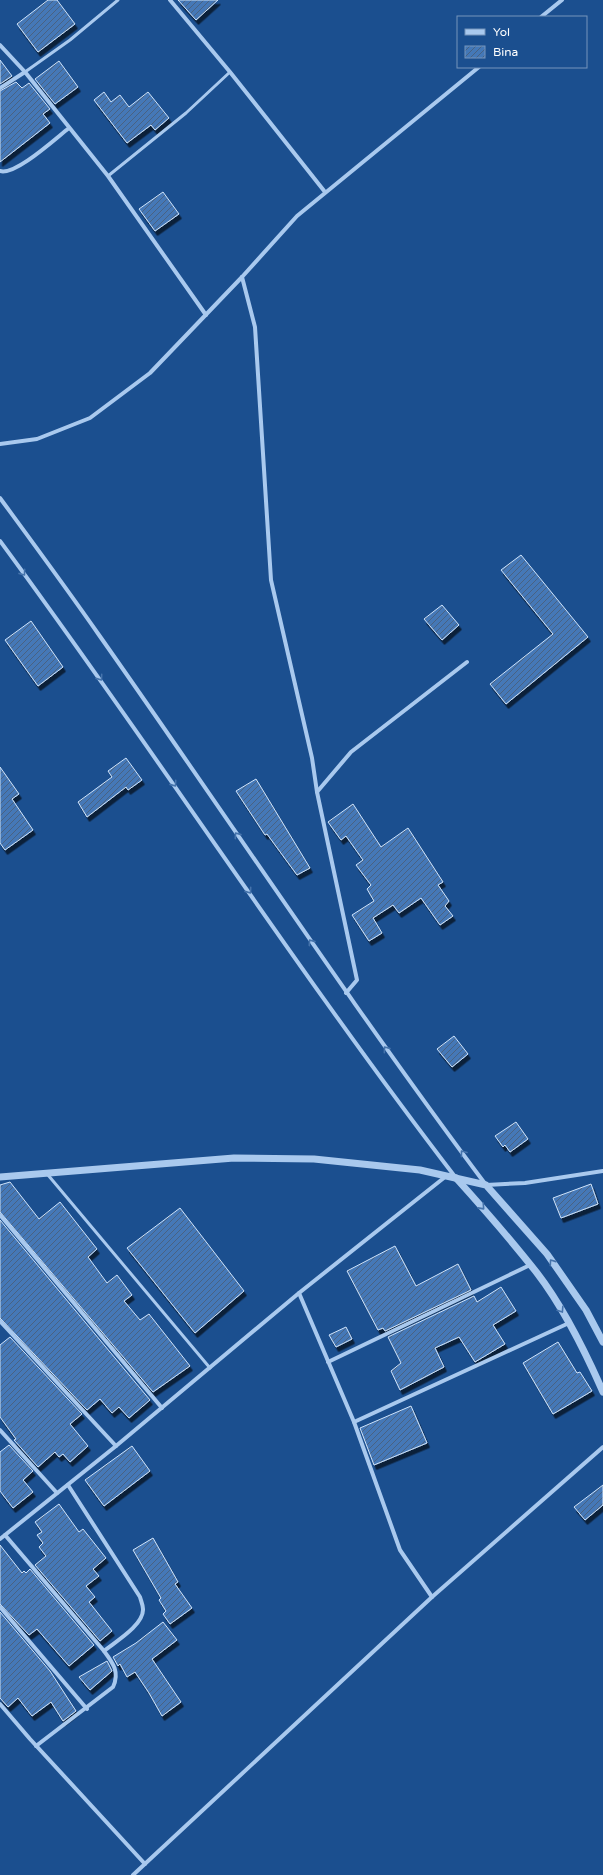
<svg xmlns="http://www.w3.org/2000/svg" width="603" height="1875" font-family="'Varela Round',sans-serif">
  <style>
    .building { fill: url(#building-hatch); stroke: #cfe3fa; filter: url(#shadow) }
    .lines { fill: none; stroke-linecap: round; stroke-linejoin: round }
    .service { stroke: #a9c9ee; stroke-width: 3 }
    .minor { stroke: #a9c9ee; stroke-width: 4 }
    .tertiary { stroke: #a9c9ee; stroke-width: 7 }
    .oneway { stroke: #4674ac }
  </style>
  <defs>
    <pattern id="building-hatch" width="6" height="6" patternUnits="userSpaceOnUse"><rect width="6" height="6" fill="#4478b7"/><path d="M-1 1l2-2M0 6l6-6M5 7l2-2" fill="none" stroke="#486282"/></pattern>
    <filter id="shadow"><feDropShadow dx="2.5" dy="4.5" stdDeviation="0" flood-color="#0009"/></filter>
  </defs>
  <rect width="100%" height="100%" fill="#1b4f8f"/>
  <g class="building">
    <polygon points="48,0 57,0 75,24 38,52 17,24"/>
    <polygon points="178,0 218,0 196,20"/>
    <polygon points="0,60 12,76 0,84"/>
    <polygon points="59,61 78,87 55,104 35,79"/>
    <polygon points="16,82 22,88 29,83 50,109 43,114 50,123 0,162 0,91"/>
    <polygon points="104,92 111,102 120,95 129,107 148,92 169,118 155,130 151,125 127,143 94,100"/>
    <polygon points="163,192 179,214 155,231 139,209"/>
    <polygon points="521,555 588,637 506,704 490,684 553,634 501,570"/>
    <polygon points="442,605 459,625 442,640 424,619"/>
    <polygon points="31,621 63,667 38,686 5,640"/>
    <polygon points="126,758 142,780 128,790 126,787 87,817 78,802 112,777 108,771"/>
    <polygon points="0,767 19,794 12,799 33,830 5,850 0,843"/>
    <polygon points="256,779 310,868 297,875 267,834 265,835 236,791"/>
    <polygon points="353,804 381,847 408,828 443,882 438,885 449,901 445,906 453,916 440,925 421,898 399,913 393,905 373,918 382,933 369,941 352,915 374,901 367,889 371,885 356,865 363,860 346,836 341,840 328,822"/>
    <polygon points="454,1036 468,1054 452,1067 437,1049"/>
    <polygon points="516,1122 528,1139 510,1152 505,1145 503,1147 495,1136"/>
    <polygon points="10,1182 39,1219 60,1202 97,1249 88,1257 107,1283 117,1275 132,1295 124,1301 140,1320 149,1314 190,1366 153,1392 0,1212 0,1185"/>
    <polygon points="591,1184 598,1204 561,1218 553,1198"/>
    <polygon points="180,1208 244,1291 195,1333 127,1248"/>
    <polygon points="0,1220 150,1400 129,1418 119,1407 112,1413 100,1399 87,1410 0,1318"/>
    <polygon points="395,1246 416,1286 458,1264 471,1290 385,1331 383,1328 378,1330 347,1271"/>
    <polygon points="501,1287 516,1311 493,1325 505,1344 475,1362 459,1337 435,1348 444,1367 400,1390 391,1371 401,1363 388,1337 474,1296 477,1302"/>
    <polygon points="346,1327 352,1339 336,1347 329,1335"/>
    <polygon points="10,1337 82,1414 70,1424 88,1446 70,1462 63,1454 59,1457 55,1452 38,1467 14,1440 16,1439 0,1417 0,1345"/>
    <polygon points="558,1342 577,1373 580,1372 592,1391 553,1414 523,1363"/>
    <polygon points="411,1406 427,1443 374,1465 360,1428"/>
    <polygon points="9,1445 33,1471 23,1480 33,1492 13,1508 0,1491 0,1452"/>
    <polygon points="132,1446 150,1471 104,1506 85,1480"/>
    <polygon points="603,1485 603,1505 585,1520 574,1507"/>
    <polygon points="59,1504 79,1532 83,1529 106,1558 93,1569 99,1576 86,1586 95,1597 89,1602 112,1631 100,1641 35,1565 46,1556 39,1547 43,1543 37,1535 42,1532 35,1522"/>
    <polygon points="153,1538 178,1582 175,1584 192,1608 170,1624 163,1614 166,1611 159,1600 161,1598 133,1550"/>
    <polygon points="0,1545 22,1573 24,1571 26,1573 30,1569 94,1645 69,1666 37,1629 29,1635 0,1604"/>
    <polygon points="0,1612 50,1671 76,1711 63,1721 51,1702 32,1716 18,1698 8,1707 0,1698"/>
    <polygon points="163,1622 177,1640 152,1659 181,1702 162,1716 149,1693 135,1672 127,1677 120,1664 118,1666 113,1657 136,1643"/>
    <polygon points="107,1661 112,1671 90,1690 79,1677"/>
  </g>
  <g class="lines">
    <g class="service">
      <polyline points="25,72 70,40 118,0"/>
      <polyline points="108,176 186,113 230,72"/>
      <polyline points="48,1175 210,1368"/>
    </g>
    <g class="minor">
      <polyline points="170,0 230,72 325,192"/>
      <polyline points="541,17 562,0"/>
      <polyline points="0,45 25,72 108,176 206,315"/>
      <polyline points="0,88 25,72"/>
      <path d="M0 171C15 176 56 138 69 128"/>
      <polyline points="242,277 255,327 271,580 312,758 317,792 357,980 346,993"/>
      <polyline points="0,444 37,439 90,418 150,373 242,277 297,216 479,67"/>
      <path d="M0 498C33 543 67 589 99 635 228 818 351 1005 486 1185L525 1183 603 1171"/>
      <path d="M0 541C155 751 297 971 456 1178"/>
      <polyline points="317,792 351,752 467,662"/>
      <polyline points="0,1215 162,1408"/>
      <polyline points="299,1293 354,1422 569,1323"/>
      <polyline points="0,1321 116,1446"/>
      <polyline points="328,1362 530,1265"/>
      <polyline points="354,1422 400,1550 432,1597"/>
      <polyline points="0,1430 57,1493"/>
      <path d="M5 1535 104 1651C115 1642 144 1625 143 1609 143 1605 141 1601 140 1597L68 1485"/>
      <polyline points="0,1539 116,1446 299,1293 445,1177"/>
      <polyline points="0,1607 87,1709"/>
      <polyline points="0,1704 30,1739 145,1864"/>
      <path d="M36 1746 113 1687C120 1672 113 1663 104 1651"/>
      <polyline points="133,1875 432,1597 603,1447"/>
    </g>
    <g class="tertiary">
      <polyline points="0,1177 234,1158 314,1159 420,1170 486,1185 547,1254 586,1310 603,1342"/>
      <path d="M456 1178C484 1209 511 1240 537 1273 564 1308 585 1351 603 1392"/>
    </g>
  </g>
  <defs><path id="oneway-chevron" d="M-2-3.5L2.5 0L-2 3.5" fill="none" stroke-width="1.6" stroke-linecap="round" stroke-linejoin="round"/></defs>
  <g class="oneway">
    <use href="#oneway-chevron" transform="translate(23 573) rotate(54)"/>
    <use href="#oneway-chevron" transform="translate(100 678) rotate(55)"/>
    <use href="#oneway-chevron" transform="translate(174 784) rotate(55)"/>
    <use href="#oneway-chevron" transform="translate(237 835) rotate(-125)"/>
    <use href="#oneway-chevron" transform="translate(249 891) rotate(55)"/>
    <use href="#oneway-chevron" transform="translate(311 942) rotate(-125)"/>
    <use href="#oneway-chevron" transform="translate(386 1049) rotate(-126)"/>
    <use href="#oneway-chevron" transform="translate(463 1153) rotate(-127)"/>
    <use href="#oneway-chevron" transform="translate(482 1207) rotate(48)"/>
    <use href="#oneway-chevron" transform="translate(552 1262) rotate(-125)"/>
    <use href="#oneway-chevron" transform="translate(561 1310) rotate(57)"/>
  </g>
  <rect x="457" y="16" width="130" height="52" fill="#1b4f8f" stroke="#7695bc"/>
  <rect x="465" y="29" width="20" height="6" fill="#a9c9ee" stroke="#7695bc"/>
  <text x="493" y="36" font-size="12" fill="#ffffff">Yol</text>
  <rect x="465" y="46" width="20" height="12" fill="url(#building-hatch)" stroke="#7695bc"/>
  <text x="493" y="56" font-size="12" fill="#ffffff">Bina</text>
</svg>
